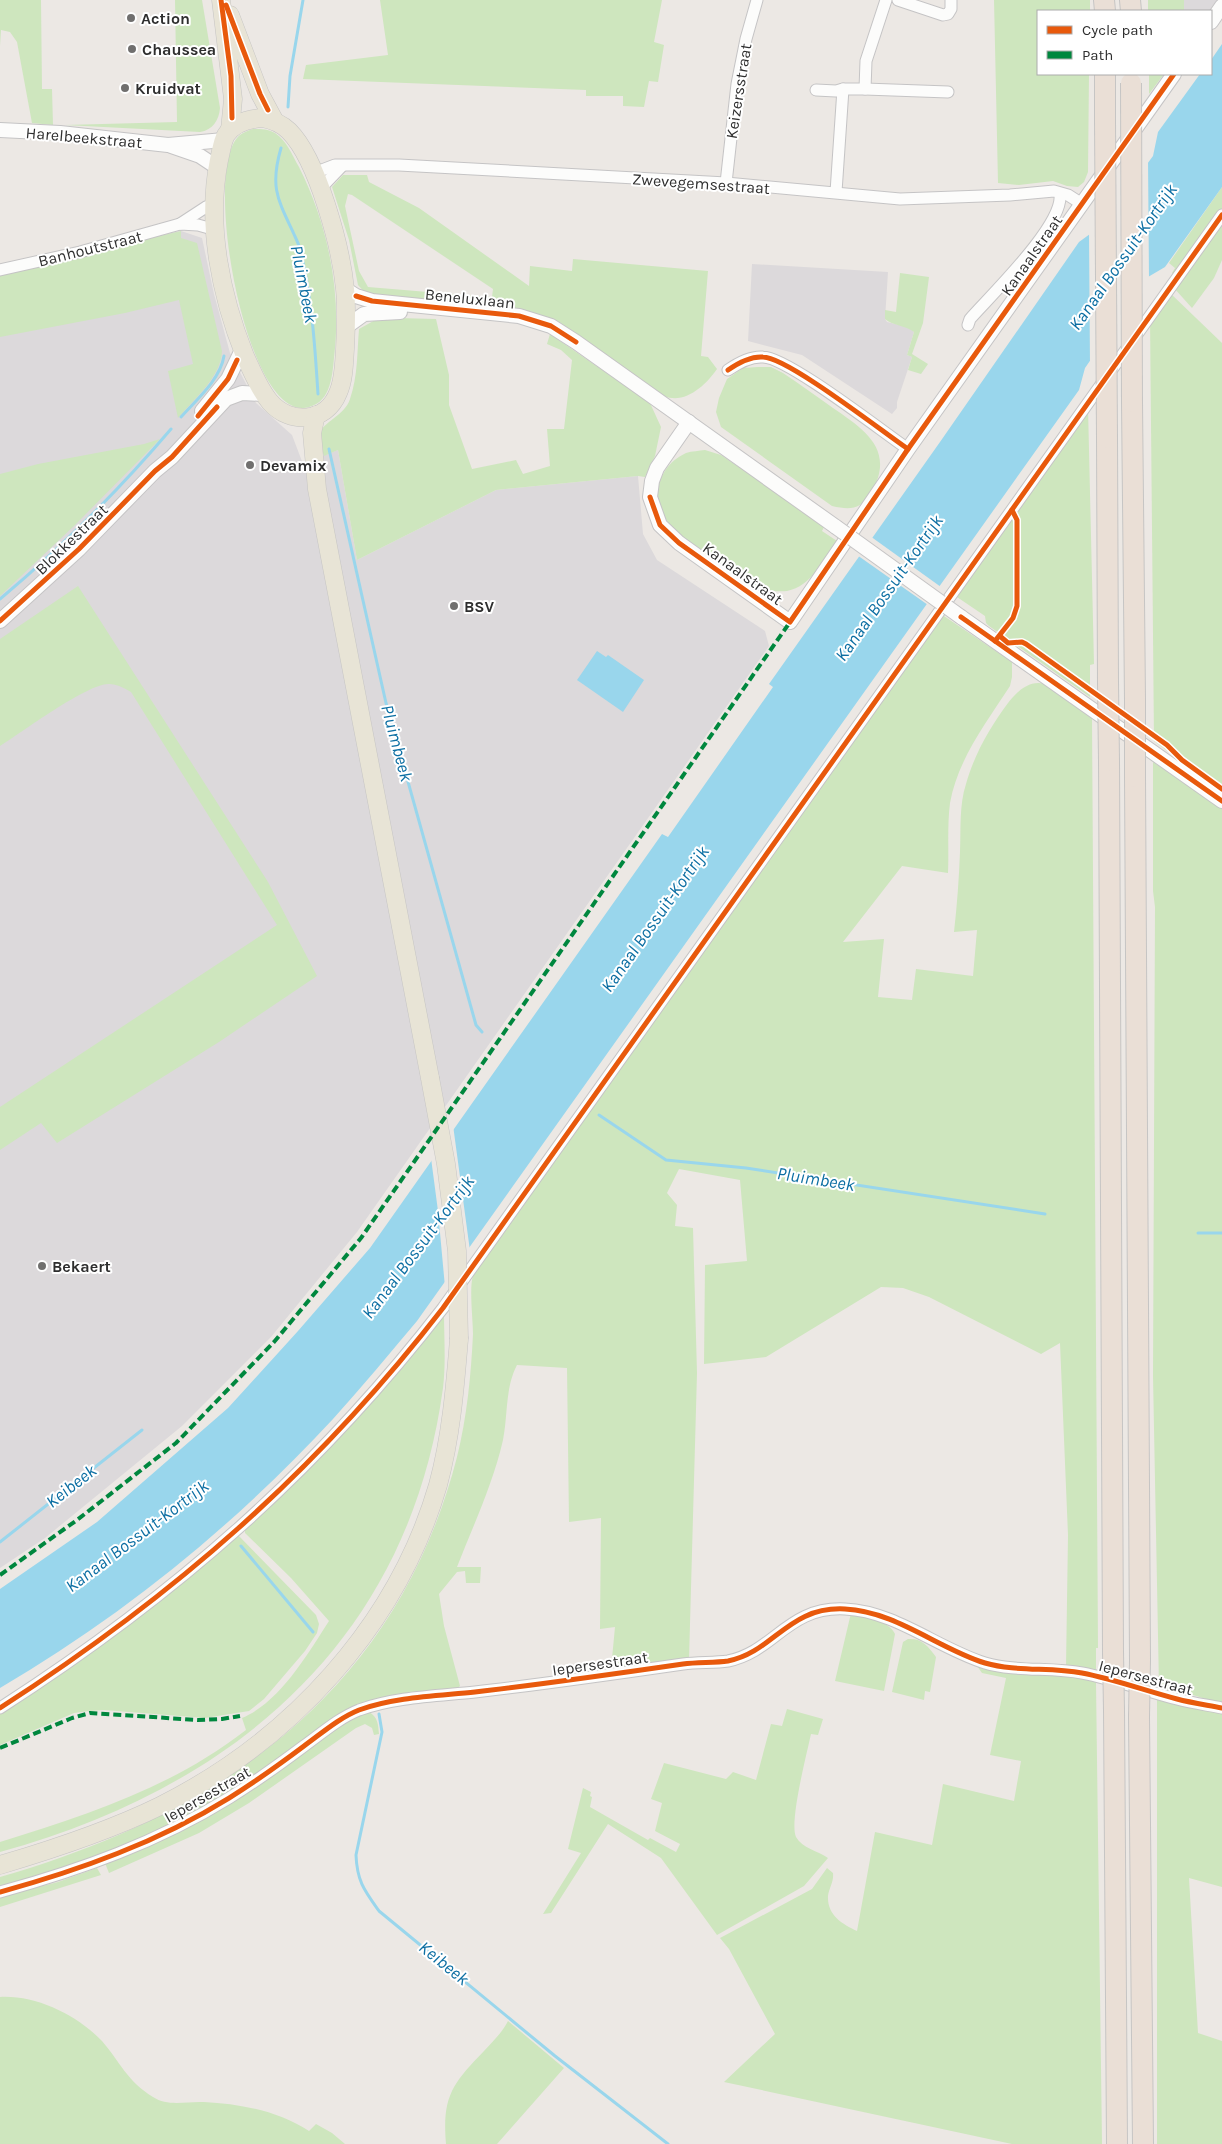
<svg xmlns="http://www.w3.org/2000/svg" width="1222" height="2144" font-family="Karla,sans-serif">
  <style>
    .industrial { fill: #dcd9db }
    .green { fill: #cee6be }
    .water { fill: #99d6ec }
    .pier { fill: #ece8e4 }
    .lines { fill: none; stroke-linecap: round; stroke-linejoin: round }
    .stream { stroke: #99d6ec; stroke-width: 3 }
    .minor-casing { stroke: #c5c4c5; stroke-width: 13 }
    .tertiary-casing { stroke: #c5c4c5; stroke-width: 16 }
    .primary-casing { stroke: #c6c5c4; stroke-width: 19 }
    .motorway-casing { stroke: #c6c5c4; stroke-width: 22 }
    .minor { stroke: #fcfcfb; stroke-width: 11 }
    .tertiary { stroke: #fcfcfb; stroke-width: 14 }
    .primary { stroke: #e8e4d6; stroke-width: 18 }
    .motorway { stroke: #eadfd6; stroke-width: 20 }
    .tertiary-bridge-casing { stroke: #c5c4c5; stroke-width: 16; stroke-linecap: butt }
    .primary-bridge-casing { stroke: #c6c5c4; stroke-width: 19; stroke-linecap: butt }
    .motorway-bridge-casing { stroke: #c6c5c4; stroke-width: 22; stroke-linecap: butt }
    .tertiary-bridge { stroke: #fcfcfb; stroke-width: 14 }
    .primary-bridge { stroke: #e8e4d6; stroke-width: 18 }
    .motorway-bridge { stroke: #eadfd6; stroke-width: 20 }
    .quiet { stroke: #00873e; stroke-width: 4; stroke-dasharray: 8 4; stroke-linecap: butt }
    .cycleway-casing { stroke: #fff; stroke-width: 8 }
    .cycleway { stroke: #e8590c; stroke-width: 5 }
    .poi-dot { fill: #706f6e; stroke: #fff; stroke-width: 2 }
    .labels { text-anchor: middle; stroke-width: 4; stroke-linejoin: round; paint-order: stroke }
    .poi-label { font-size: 16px; font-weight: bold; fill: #2e2e2e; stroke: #fff; text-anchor: start }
    .street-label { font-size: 16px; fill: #2e2e2e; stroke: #fff }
    .water-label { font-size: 18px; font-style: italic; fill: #0d6fa3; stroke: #fff }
  </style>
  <rect width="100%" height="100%" fill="#ece8e4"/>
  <g class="industrial">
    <polygon points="1184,0 1217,0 1209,11 1184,11"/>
    <polygon points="181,231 202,238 214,294 230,353 256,403 292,435 303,464 338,450 357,560 496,490 638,476 643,534 657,560 765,631 769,646 357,1232 271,1337 182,1426 45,1538 0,1568 0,273"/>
    <polygon points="752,264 888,272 885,319 887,322 908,327 914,332 907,355 912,357 897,402 897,408 892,414 802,355 748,341"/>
  </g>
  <g class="green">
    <polygon points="0,0 41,0 42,89 52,89 53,125 32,123 17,42 10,32 1,30 0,46"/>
    <path d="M175 0H202L220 108C219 120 213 130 200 132L65 125 177 122Z"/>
    <polygon points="380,0 662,0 654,42 664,45 658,82 649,81 644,107 623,106 623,96 586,96 586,90 303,79 306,65 388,55"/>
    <polygon points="994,0 1090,0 1090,11 1038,11 1038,74 1089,74 1088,172 1084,182 1078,187 1067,186 1053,181 1019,185 998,183"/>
    <rect x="1148" y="0" width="36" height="11"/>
    <polygon points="1149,74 1164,74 1149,94"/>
    <path d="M253 129C261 129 268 129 275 133 287 141 292 155 299 167 328 225 342 292 334 358 332 379 330 405 304 408 246 414 203 178 237 138 241 133 247 131 253 129Z"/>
    <path d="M343 175H367L369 182 419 208 529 286 530 266 572 271 573 259 708 271 701 356 708 357 717 369C706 385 685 405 664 396L559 322 509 306 439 302 440 293 492 297 493 289 352 195 348 194 345 206 359 271 368 287 428 292V301L369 297 358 285 349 240 332 187Z"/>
    <polygon points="1222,187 1222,210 1175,275 1172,273 1175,268 1169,263"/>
    <polygon points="1222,220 1222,260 1214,278 1192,308 1174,288"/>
    <path d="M181 231V238L197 243 222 351C221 377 194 399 178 418L168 371 193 364 179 300 125 313 0 337V273Z"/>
    <path d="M900 273 929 277 923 323 912 354 928 364 921 374 908 370 912 357 907 355 914 332C905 325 893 326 885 319V310L896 312Z"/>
    <polygon points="1170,293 1222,343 1222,792 1154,741 1150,317"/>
    <path d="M397 318 436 319 449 375V405L472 469 516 460 523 474 550 466 547 429H564L572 360 561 350 547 344 550 334 650 403 661 427 655 456 645 477 638 476 496 490 357 560 338 450 324 456C322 449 318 439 320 433 322 423 345 415 350 399 358 376 357 352 359 329L377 319Z"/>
    <path d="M758 367H771L783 373C800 384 816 396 833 408 865 430 896 450 871 493 860 510 850 510 832 506L721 427 716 412 719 398 727 379 743 368Z"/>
    <polygon points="1088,407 1094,664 1090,665 1090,697 989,626 986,623 985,616 954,595"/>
    <polygon points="160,439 75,525 0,596 0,474 38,464 144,444"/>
    <path d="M705 450 721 455 825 525 822 531 837 541C823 560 812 586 787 591 779 592 765 591 757 587 748 582 738 574 729 568 709 555 683 542 668 522 649 498 658 466 686 453 692 451 699 451 705 450Z"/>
    <path d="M78 586 268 882 317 976 219 1042 57 1143 41 1123 0 1150V1107L277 925 131 692C124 688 117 684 109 684 88 683 21 733 0 746V639Z"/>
    <path d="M941 614 1012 662V677L1010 686C986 723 958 759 950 803 947 826 949 851 948 873L902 866 843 942 884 939 878 997 912 1000 916 969 973 976 977 930 954 932C957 905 959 879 960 852 961 830 959 805 966 784 974 755 990 727 1008 703 1016 692 1030 679 1045 684L1092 718 1098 1648H1096V1670L1066 1667 1068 1535 1060 1343 1041 1354 929 1297 903 1288 881 1287 766 1357 704 1364 705 1265 747 1261 740 1180 679 1169 667 1193 677 1205 675 1226 693 1228 697 1373 689 1660 611 1669 615 1627 600 1629 601 1518 569 1522 567 1368 517 1365C505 1388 508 1415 503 1440 493 1484 473 1526 457 1567H481L480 1583H466L465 1571 457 1572 439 1594 444 1626 460 1686 456 1690 366 1701 348 1710 256 1776 187 1818 103 1855 0 1890V1877C222 1813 397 1691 457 1457 467 1417 471 1375 473 1334 473 1320 469 1287 473 1276 476 1266 499 1239 507 1229 531 1196 553 1161 577 1127 621 1061 669 996 715 931 790 825 866 720 941 614Z"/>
    <polygon points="1153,762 1222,809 1222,1704 1180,1691 1159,1688 1153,1376 1155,907 1153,891"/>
    <path d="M444 1312C444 1337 446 1363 443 1388 409 1639 236 1787 0 1852V1842C89 1814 171 1788 246 1730L242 1718C280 1702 307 1655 329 1621L291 1578 245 1533V1528Z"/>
    <polygon points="238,1535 316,1615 319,1624 317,1633 305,1651 264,1699 249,1711 205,1718 104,1710 89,1711 74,1713 0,1745 0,1711"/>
    <path d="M851 1613C864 1617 889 1620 895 1634L884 1691 835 1681Z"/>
    <path d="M908 1639C922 1638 928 1646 936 1657L930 1692 925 1691 924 1700 892 1692 903 1642Z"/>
    <path d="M977 1666 1083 1677 1096 1682 1102 2144H1012L724 2082 775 2034 729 1949 720 1938 812 1889 827 1868 833 1873C834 1882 829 1888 828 1896 827 1915 842 1924 857 1931L875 1832 932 1845 943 1784 1014 1801 1021 1761 990 1755 1006 1678 982 1673Z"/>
    <polygon points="1157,1700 1222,1711 1222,1887 1189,1878 1198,2033 1222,2041 1222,2144 1157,2144"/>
    <path d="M787 1709 823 1719 818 1735 811 1734C807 1753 789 1822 796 1837 802 1848 818 1851 828 1858L804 1886 717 1935 661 1858 608 1824 551 1913 543 1914 581 1853 568 1849 583 1788 591 1792 590 1796 592 1797 590 1807 648 1840 650 1838 676 1852 680 1844 655 1831 662 1803 651 1799 664 1763 726 1779 733 1772 756 1780 771 1724 782 1726Z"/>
    <path d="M369 1712C378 1717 378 1724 379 1734L374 1735 372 1728 365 1724 356 1728 249 1803 199 1833 109 1873 105 1863 154 1841 334 1729 361 1714Z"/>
    <polygon points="97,1868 101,1875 0,1907 0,1897 58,1882"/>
    <path d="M0 1997C36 1995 77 2015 102 2041 120 2062 127 2081 153 2097 168 2107 187 2101 204 2102 241 2104 278 2111 309 2131L316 2124 332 2133 345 2144H0Z"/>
    <path d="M508 2021 564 2068 497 2144H446C442 2097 452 2084 484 2051 493 2041 502 2033 508 2021Z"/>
  </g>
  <g class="water">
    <path d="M1222 44V187L1165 267 1148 277 1085 368 1079 390 417 1321C389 1354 362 1387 333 1419 236 1524 123 1616 0 1688V1589L97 1522 228 1408 298 1331 370 1248 662 834 668 837 773 687 769 684 940 442 1079 242 1101 226 1153 156 1158 132 1200 74H1211V60Z"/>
    <polygon points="597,651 606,657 608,655 644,680 623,712 577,680"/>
  </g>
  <g class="pier">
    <polygon points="1148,158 1149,280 1090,366 1089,232 1100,224"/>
    <polygon points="870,536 941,587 928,605 857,555"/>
    <polygon points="453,1125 470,1251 445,1287 438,1211 431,1158"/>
  </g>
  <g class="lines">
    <g class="stream">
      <polyline points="288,107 290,76 303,0"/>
      <path d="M281 148C270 186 277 198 293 232 296 239 300 246 301 253 312 300 315 347 318 394"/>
      <path d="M181 417C196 400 220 380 224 356"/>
      <polyline points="329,449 386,703 476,1025 482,1032"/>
      <path d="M0 599C62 547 119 490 171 429"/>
      <polyline points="599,1115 666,1160 746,1168 1045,1214"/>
      <polyline points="1198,1233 1222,1233"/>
      <polyline points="0,1542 142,1430"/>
      <polyline points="241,1546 313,1632"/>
      <path d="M379 1714 382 1732 356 1855C357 1881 364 1890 379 1911L555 2056 668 2144"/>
    </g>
    <defs>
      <g id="minor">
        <polyline points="898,0 943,15 948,14 951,9 951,0"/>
        <polyline points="865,89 948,92"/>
        <polyline points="816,90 836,91 843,89"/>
        <polyline points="314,173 335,165 399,165 726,183 900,199 1010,195 1054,191 1068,195 1082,204"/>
        <polyline points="726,183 737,84 746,39 757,0"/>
        <polyline points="320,189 342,166"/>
        <polyline points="836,192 843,89 865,89 866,61 886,0"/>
        <polyline points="180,224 206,207 215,204"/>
        <polyline points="0,270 80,252 180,224 198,225 216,230"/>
        <path d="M968 325 970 319C991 295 1064 225 1060 194"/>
        <path d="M728 370C738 363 750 356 763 357 787 357 883 432 908 449"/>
        <path d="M0 1708C174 1596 316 1472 443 1308L1222 215"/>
        <path d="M0 1892C80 1870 158 1842 229 1798 255 1782 280 1764 304 1746 322 1733 339 1718 359 1710 395 1697 437 1696 475 1692 545 1684 614 1674 683 1664 698 1662 714 1663 728 1661 774 1652 788 1606 845 1609 895 1611 939 1649 985 1663 1016 1672 1050 1667 1082 1673 1114 1679 1146 1691 1177 1699 1192 1703 1207 1705 1222 1708"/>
      </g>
      <g id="tertiary">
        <polyline points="1211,22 1222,6"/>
        <polyline points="0,130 60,133 168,145 224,140"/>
        <polyline points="171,146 200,156 218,168"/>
        <polyline points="345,289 356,296 372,301 519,316 551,326 576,342 836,527"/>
        <polyline points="346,327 364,314 400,312"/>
        <polyline points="202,411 228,379 240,354 243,351"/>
        <polyline points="689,422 657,468 652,481 650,497 660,525 679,543 790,622 908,449 1174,74"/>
        <polyline points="961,617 1222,801"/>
        <polyline points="0,621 79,549 155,471 172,457 226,399 242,393 264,394"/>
      </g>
      <g id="primary">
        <polyline points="221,0 233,99 230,130"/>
        <polyline points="230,15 260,94 274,120"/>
        <path d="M262 118C273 120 281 123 289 131 318 160 341 248 345 289 347 309 346 329 345 349 344 363 344 380 338 393 326 423 290 425 270 402 259 389 252 371 245 356 221 296 206 225 219 160 221 152 222 142 226 135 234 123 249 119 262 118Z"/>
        <polyline points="316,415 312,433 317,489 430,1078"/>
        <path d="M0 1865C54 1849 109 1831 160 1806 290 1741 397 1626 438 1485 451 1437 455 1388 459 1339"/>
      </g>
      <g id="motorway">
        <polyline points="1104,0 1105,11"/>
        <polyline points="1130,0 1131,11"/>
        <polyline points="1105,74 1105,120"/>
        <polyline points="1132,402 1135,699"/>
        <polyline points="1107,438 1108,682"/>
        <polyline points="1109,761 1113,1652"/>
        <polyline points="1135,777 1140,1660"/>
        <polyline points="1114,1710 1117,2144"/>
        <polyline points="1139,1717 1143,2144"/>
      </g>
    </defs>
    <use href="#minor" class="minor-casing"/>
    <use href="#tertiary" class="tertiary-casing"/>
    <use href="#primary" class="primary-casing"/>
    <use href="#motorway" class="motorway-casing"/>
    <use href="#minor" class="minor"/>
    <use href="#tertiary" class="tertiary"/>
    <use href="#primary" class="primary"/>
    <use href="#motorway" class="motorway"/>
    <defs>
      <polyline id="tertiary-bridge" points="836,527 961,617"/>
      <polyline id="primary-bridge" points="430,1078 446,1164 457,1251 459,1339"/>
      <g id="motorway-bridge">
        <polyline points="1131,83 1132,402"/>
        <polyline points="1105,120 1107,438"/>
        <polyline points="1108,682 1109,761"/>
        <polyline points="1135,777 1135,699"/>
        <polyline points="1113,1652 1114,1710"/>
        <polyline points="1139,1717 1140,1660"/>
      </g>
    </defs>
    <use href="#tertiary-bridge" class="tertiary-bridge-casing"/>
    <use href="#primary-bridge" class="primary-bridge-casing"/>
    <use href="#motorway-bridge" class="motorway-bridge-casing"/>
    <use href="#tertiary-bridge" class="tertiary-bridge"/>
    <use href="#primary-bridge" class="primary-bridge"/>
    <use href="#motorway-bridge" class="motorway-bridge"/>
    <g class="quiet">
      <polyline points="0,1575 77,1520 176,1443 274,1342 361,1238 790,622"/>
      <polyline points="0,1748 72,1718 90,1713 198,1720 222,1719 240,1716"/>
    </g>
    <defs>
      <g id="cycleway">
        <polyline points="221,0 231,76 232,118"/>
        <polyline points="226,5 260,94 268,110"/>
        <polyline points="356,296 372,301 519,316 551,326 576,342"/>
        <path d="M728 370C738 363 750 356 763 357 787 357 883 432 908 449"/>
        <polyline points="198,416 228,379 237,360"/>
        <polyline points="650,497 660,525 679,543 790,622 908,449 1174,74"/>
        <polyline points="961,617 1222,801"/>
        <polyline points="0,621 79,549 155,471 172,457 217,407"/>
        <polyline points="1001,637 1008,643 1022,642 1026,644 1167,745 1182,760 1222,789"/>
        <polyline points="995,641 1013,618 1017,606 1017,520 1012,510"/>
        <path d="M0 1708C174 1596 316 1472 443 1308L1222 215"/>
        <path d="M0 1892C80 1870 158 1842 229 1798 255 1782 280 1764 304 1746 322 1733 339 1718 359 1710 395 1697 437 1696 475 1692 545 1684 614 1674 683 1664 698 1662 714 1663 728 1661 774 1652 788 1606 845 1609 895 1611 939 1649 985 1663 1016 1672 1050 1667 1082 1673 1114 1679 1146 1691 1177 1699 1192 1703 1207 1705 1222 1708"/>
      </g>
    </defs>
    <use href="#cycleway" class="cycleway-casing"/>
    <use href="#cycleway" class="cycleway"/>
  </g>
  <g class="poi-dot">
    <circle cx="131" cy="18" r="5"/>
    <circle cx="132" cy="49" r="5"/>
    <circle cx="125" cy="88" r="5"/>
    <circle cx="250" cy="465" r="5"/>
    <circle cx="454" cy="606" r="5"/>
    <circle cx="42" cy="1266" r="5"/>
  </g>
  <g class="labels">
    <g class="poi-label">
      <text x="141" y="24">Action</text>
      <text x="142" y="55">Chaussea</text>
      <text x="135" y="94">Kruidvat</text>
      <text x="260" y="471">Devamix</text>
      <text x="464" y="612">BSV</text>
      <text x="52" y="1272">Bekaert</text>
    </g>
    <g class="street-label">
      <text transform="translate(738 91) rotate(-81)" y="6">Keizersstraat</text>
      <text transform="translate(84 137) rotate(5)" y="6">Harelbeekstraat</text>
      <text transform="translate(701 183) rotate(4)" y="6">Zwevegemsestraat</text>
      <text transform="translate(90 248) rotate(-14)" y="6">Banhoutstraat</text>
      <text transform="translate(1031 255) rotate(-55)" y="6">Kanaalstraat</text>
      <text transform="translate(470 298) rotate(6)" y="6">Beneluxlaan</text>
      <text transform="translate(71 539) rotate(-44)" y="6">Blokkestraat</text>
      <text transform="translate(743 573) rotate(36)" y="6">Kanaalstraat</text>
      <text transform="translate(600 1663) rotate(-8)" y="6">Iepersestraat</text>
      <text transform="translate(1146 1677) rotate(15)" y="6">Iepersestraat</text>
      <text transform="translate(207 1794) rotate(-30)" y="6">Iepersestraat</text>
    </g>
    <g class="water-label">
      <text transform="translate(1123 257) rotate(-55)" y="6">Kanaal Bossuit-Kortrijk</text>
      <text transform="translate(304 284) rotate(79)" y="6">Pluimbeek</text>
      <text transform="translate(889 588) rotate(-55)" y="6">Kanaal Bossuit-Kortrijk</text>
      <text transform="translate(397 743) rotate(75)" y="6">Pluimbeek</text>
      <text transform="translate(655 919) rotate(-55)" y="6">Kanaal Bossuit-Kortrijk</text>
      <text transform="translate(816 1179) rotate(9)" y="6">Pluimbeek</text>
      <text transform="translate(418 1247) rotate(-53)" y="6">Kanaal Bossuit-Kortrijk</text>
      <text transform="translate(71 1486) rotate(-38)" y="6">Keibeek</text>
      <text transform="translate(137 1536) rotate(-37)" y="6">Kanaal Bossuit-Kortrijk</text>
      <text transform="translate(444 1963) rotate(39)" y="6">Keibeek</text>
    </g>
  </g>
  <rect x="1037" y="10" width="175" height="65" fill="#ffffff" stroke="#ababab"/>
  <rect x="1047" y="26" width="25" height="8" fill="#e8590c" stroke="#ababab"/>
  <text x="1082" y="35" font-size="15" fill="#2e2e2e">Cycle path</text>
  <rect x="1047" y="51" width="25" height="8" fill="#00873e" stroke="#ababab"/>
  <text x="1082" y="60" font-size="15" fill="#2e2e2e">Path</text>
</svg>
